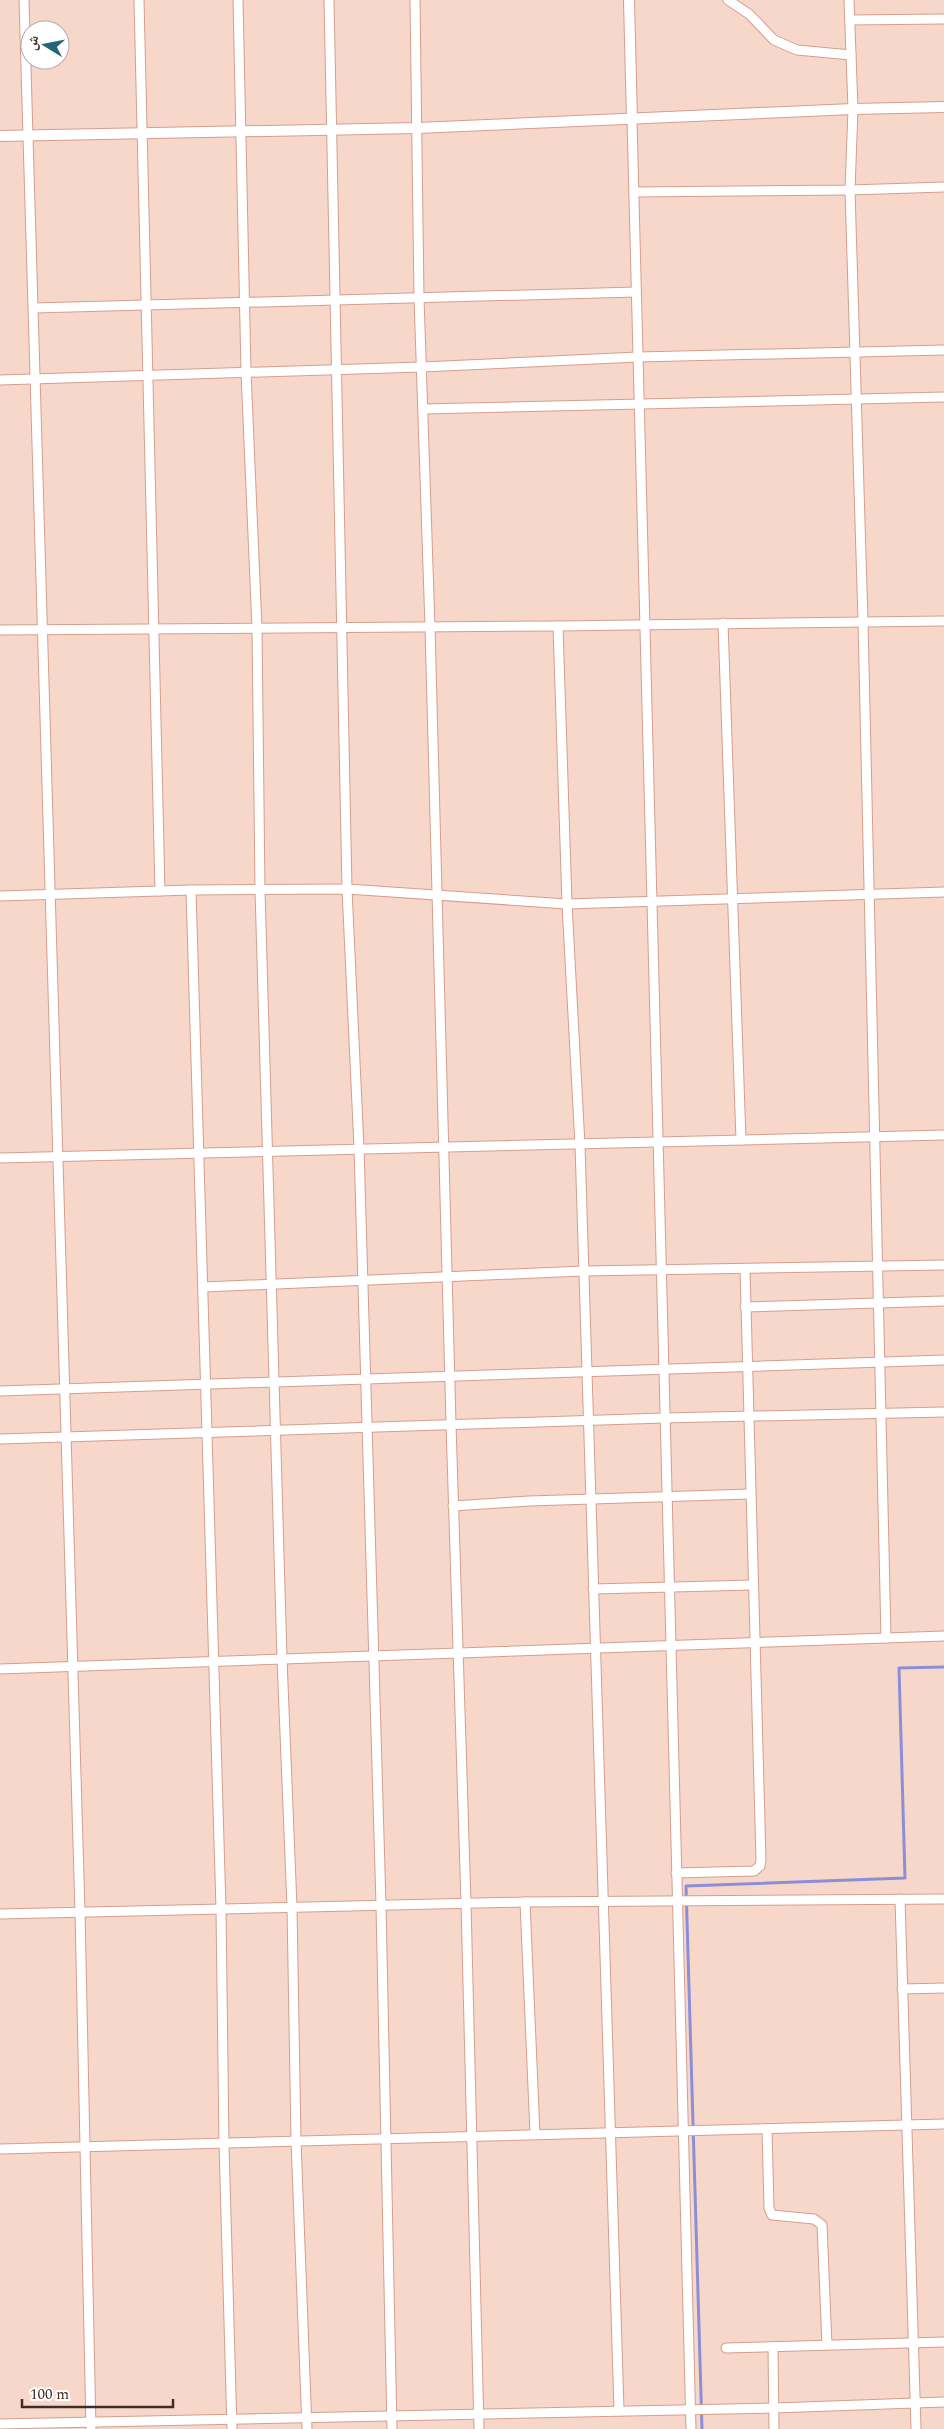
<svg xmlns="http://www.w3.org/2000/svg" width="944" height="2429" font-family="Spectral,'Noto Naskh Arabic',serif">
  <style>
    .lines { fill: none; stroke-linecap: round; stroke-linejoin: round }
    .stream { stroke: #8a8fd7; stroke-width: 3 }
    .minor-casing { stroke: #d39f8d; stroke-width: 11 }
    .tertiary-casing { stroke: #d39f8d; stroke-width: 12 }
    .minor { stroke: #fff; stroke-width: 9 }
    .tertiary { stroke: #fff; stroke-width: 10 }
  </style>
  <rect width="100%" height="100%" fill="#f8d7cb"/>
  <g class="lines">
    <polyline class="stream" points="702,2429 686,1886 905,1878 899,1668 944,1667"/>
    <defs>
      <g id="minor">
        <polyline points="24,0 80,1912 91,2429"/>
        <polyline points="139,0 160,891"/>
        <polyline points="238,0 246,372 257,628 260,890 282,1659 292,1907 296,2141 307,2429"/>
        <polyline points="329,0 347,889 359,1148 381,1905 392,2429"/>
        <polyline points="415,0 419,298 430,627 451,1424 466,1903 479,2429"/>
        <polyline points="728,0 749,14 774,40 797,50 851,55"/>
        <polyline points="849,0 853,109 850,190 863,621 886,1638"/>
        <polyline points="850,20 944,19"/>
        <polyline points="632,120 691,2429"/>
        <polyline points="634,192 850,190 944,187"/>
        <polyline points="34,308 636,292"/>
        <polyline points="0,380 422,367 638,357 944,350"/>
        <polyline points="424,409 944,397"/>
        <polyline points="723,623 741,1140"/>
        <polyline points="558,626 567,904 580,1145 619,2410"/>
        <polyline points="0,630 558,626 944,621"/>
        <polyline points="191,890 221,1909 224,2144 232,2429"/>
        <polyline points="0,896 191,890 347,889 567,904 944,892"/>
        <polyline points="0,1158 944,1135"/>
        <polyline points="204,1287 583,1271 944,1265"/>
        <polyline points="745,1307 944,1301"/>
        <polyline points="0,1391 944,1360"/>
        <polyline points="0,1439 664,1418 944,1412"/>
        <polyline points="453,1506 529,1501 750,1494"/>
        <polyline points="593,1589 753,1585"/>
        <polyline points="0,1669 944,1636"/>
        <polyline points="676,1873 754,1871 760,1866 761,1860 745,1269"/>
        <polyline points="900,1899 916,2429"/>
        <polyline points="525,1902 535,2134"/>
        <polyline points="0,1914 525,1902 944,1899"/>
        <polyline points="902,1989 944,1988"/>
        <polyline points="767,2129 769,2208 772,2215 814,2219 822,2225 827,2345"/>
        <polyline points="0,2149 944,2124"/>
        <polyline points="773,2347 774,2429"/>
        <polyline points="726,2348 944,2342"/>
        <polyline points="0,2424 774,2408 944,2402"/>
      </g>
      <g id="tertiary">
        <polyline points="629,0 632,120"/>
        <polyline points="0,136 417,128 853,109 944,107"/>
      </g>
    </defs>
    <use href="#minor" class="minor-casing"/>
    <use href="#tertiary" class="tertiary-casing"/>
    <use href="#minor" class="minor"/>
    <use href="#tertiary" class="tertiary"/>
  </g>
  <g transform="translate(45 45) rotate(280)"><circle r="24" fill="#ffffff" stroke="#b3aba8"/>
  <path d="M0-4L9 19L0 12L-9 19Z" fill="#226577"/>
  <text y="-8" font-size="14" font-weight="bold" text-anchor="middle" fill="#422d25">ش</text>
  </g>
  <path d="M22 2399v8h151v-8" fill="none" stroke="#422d25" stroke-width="2.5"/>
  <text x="30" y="2399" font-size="15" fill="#422d25" stroke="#ffffff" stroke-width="4" paint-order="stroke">100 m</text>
</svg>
